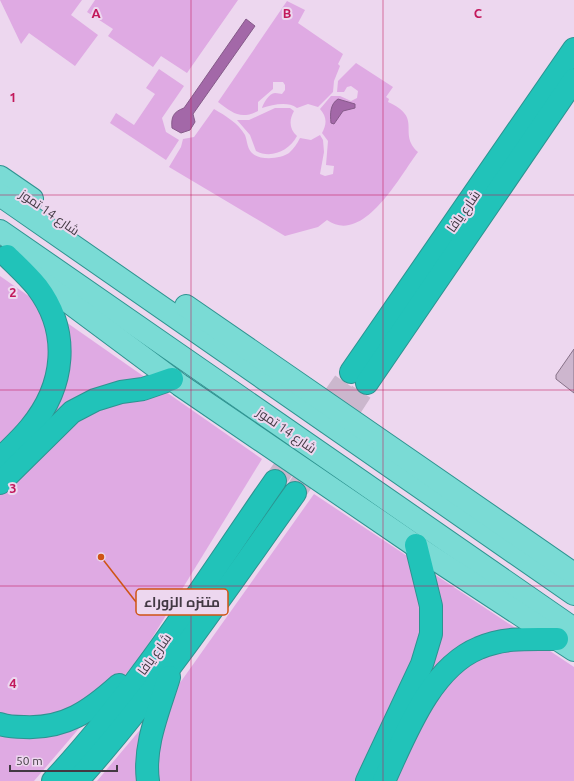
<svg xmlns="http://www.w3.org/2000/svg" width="574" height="781" font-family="Ubuntu,Cairo,sans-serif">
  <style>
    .green { fill: #dfaae3 }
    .water { fill: #a368a8; stroke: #865a8a }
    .building { fill: #cdb6ce; stroke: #867187 }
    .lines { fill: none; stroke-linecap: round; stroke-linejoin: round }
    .highway-tunnel { stroke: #cbb7cd; stroke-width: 22; stroke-dasharray: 22 11; stroke-linecap: butt }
    .major-casing { stroke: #2d9390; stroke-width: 24 }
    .highway-casing { stroke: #2d9390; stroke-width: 24 }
    .major { stroke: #7adbd5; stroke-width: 22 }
    .highway { stroke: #21c3b9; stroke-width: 22 }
    .grid { fill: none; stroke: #c2185b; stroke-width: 1; stroke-opacity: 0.55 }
    .labels { text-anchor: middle; stroke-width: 4; stroke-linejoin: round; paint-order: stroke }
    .street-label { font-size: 13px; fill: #423943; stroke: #edd7ef }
    .grid-label { font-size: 13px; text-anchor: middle; font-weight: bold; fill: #c2185b; stroke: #edd7ef; stroke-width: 4; stroke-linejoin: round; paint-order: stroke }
    .leader { fill: none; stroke: #cf5414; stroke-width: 1.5 }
    .callout-dot { fill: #cf5414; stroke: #edd7ef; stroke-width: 1.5 }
    .callout { fill: #edd7ef; stroke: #cf5414; stroke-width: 1.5 }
    .callout-label { font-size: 14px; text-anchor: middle; font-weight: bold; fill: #423943 }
  </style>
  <rect width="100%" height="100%" fill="#edd7ef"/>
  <g class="green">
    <polygon points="0,0 82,0 71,15 98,35 75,66 29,33 21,44"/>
    <polygon points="95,0 238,0 187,73 161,56 153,67 108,36 113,29 87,12"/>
    <path d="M287 1 305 10 298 23 343 54 338 64 340 66 334 81 333 92 318 107 308 104 297 108C287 101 273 105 262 108 263 104 269 93 275 93 278 93 280 94 282 94L285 90V85L283 82H273V89L258 102V111C240 120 233 113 218 102Z"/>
    <path d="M356 63 393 87 386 97 389 99 388 102C424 118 397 133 418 152 400 176 363 246 327 220L318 227 285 236 169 167 181 147 183 139 194 137 214 109C226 116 238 123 245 135 247 140 247 147 251 152 258 161 281 159 289 153 294 148 297 144 300 138L311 140 320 135 323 140 324 152 320 174 325 176 333 174 334 166 326 165 328 141 322 133C327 124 327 117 320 109L331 96H340L351 101 357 98 358 91 351 86 347 87 344 92H337L338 81Z"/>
    <polygon points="159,69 184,86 162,118 166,132 179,140 166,160 110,123 116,113 134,125 155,94 146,88"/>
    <path d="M275 108H290L294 111C289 120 289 129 297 136 289 151 271 159 256 151L250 135 237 120H249Z"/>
    <polygon points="0,276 262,459 141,656 34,781 0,781"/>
    <polygon points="314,494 574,667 574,781 97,781 182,680"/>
  </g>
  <g class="water">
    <path d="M246 19 255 26 193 114 195 122 190 130 181 133 172 128C171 117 173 112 184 108Z"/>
    <path d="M338 99 355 104V108L343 111 334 124 331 123C330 114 330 104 338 99Z"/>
  </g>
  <polygon class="building" points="574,349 574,393 556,379 556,375"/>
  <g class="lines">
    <g class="highway-tunnel">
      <polyline points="275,481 351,372"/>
      <polyline points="295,493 367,383"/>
    </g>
    <defs>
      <g id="major">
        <polyline points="0,177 32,199"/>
        <polyline points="0,195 574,594"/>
        <polyline points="0,231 574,629"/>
        <polyline points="27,271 180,385 429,555 574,650"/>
        <polyline points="186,306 574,574"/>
      </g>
      <g id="highway">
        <polyline points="351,372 574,49"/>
        <polyline points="367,383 574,80"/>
        <path d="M0 459C10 449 21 439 30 428 65 386 71 332 37 287 28 276 17 266 7 256"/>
        <polyline points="0,483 72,412 95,400 121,392 143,389 172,379"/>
        <path d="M0 724C8 727 16 727 24 727 65 729 90 711 119 685"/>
        <path d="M53 781C138 690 204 583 275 481"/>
        <path d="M77 781C158 691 225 591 295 493"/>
        <path d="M148 781C143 746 159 710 169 677"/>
        <polyline points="367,781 422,664 431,634 431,606 416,545"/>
        <path d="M384 781C405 736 430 668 479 648 504 637 531 639 557 639"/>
      </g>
    </defs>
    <use href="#major" class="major-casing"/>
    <use href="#highway" class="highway-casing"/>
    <use href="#major" class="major"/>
    <use href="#highway" class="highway"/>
  </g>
  <path class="grid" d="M191 0V781M383 0V781M0 195H574M0 390H574M0 586H574"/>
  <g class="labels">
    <g class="street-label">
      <text transform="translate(463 211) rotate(-55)" y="5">شارع يافا</text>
      <text transform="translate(50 212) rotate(35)" y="5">شارع 14 تموز</text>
      <text transform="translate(287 430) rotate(35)" y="5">شارع 14 تموز</text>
      <text transform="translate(154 654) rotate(-54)" y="5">شارع يافا</text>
    </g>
  </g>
  <g class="grid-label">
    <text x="96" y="18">A</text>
    <text x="287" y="18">B</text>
    <text x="478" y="18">C</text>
    <text x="13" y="102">1</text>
    <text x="13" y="297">2</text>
    <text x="13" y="493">3</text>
    <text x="13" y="688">4</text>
  </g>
  <path class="leader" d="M101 557L136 602"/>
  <circle class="callout-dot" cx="101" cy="557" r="4"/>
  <rect class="callout" x="136" y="589" width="92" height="26" rx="4"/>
  <g class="callout-label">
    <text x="182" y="607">متنزه الزوراء</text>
  </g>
  <path d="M10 765v6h107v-6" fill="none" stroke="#423943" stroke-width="2"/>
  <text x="16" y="765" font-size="12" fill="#423943" stroke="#edd7ef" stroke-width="3" paint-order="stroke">50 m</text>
</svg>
